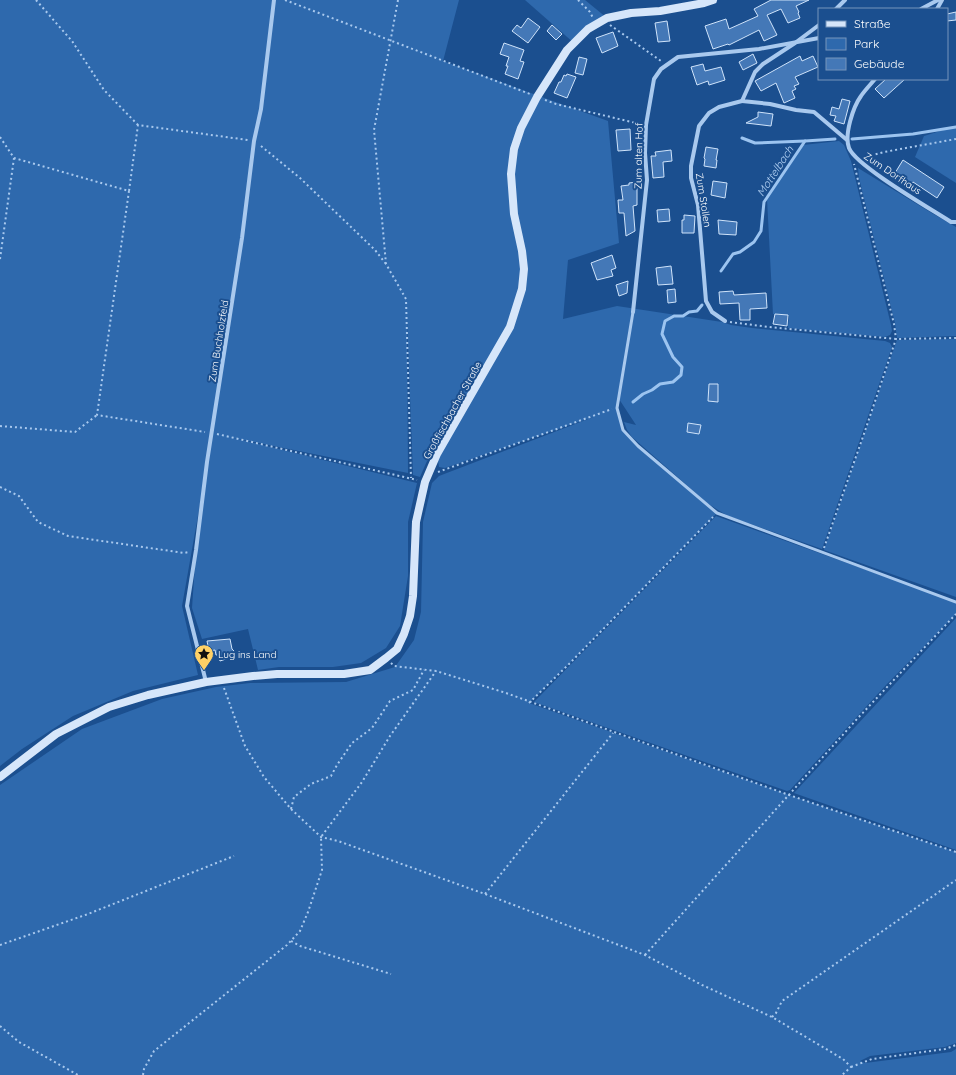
<svg xmlns="http://www.w3.org/2000/svg" width="956" height="1075" font-family="Quicksand,sans-serif">
  <style>
    .green { fill: #2e69ad }
    .lines { fill: none; stroke-linecap: round; stroke-linejoin: round }
    .stream { stroke: #9cc4f0; stroke-width: 3 }
    .building { fill: #4478b7; stroke: #cfe3fa }
    .path { stroke: #a9c9ee; stroke-width: 2; stroke-dasharray: 2 3; stroke-linecap: butt }
    .lane { stroke: #a9c9ee; stroke-width: 3 }
    .street { stroke: #a9c9ee; stroke-width: 4 }
    .secondary { stroke: #d6e6fa; stroke-width: 8 }
    .labels { text-anchor: middle; stroke-width: 4; stroke-linejoin: round; paint-order: stroke }
    .street-label { font-size: 10px; fill: #fff; stroke: #1b4f8f }
    .poi-label { font-size: 10px; fill: #fff; stroke: #1b4f8f; text-anchor: start }
    .water-label { font-size: 11px; font-style: italic; fill: #b5d3f5; stroke: #1b4f8f }
  </style>
  <rect width="100%" height="100%" fill="#1b4f8f"/>
  <g class="green">
    <path d="M0 0H459L443 61 608 121 619 243 568 260 563 319 617 306 722 322 731 325 752 328 885 341 890 343 892 347 822 549 728 516 718 510 707 503 632 437 627 430 624 422 636 425 619 399C616 413 621 428 630 439L717 513 569 664 529 703 789 795 956 852V1043L945 1047 870 1056 860 1061 865 1063 951 1052 956 1049V1075H0V785L82 729 162 699 216 687 250 683 346 682 395 667 414 640 421 612 423 522 432 483 439 476 596 416 445 468 439 467 437 454 427 461 420 477 413 475 407 318 408 473 229 437 417 483 408 522V576L400 626 386 648 361 663 333 667H279L258 670 248 629 202 639 192 608 196 550 205 476 182 606 198 675 133 691 73 716 22 749 0 766Z"/>
    <polygon points="525,0 585,0 607,18 574,43"/>
    <polygon points="956,126 956,183 915,157 924,136"/>
    <polygon points="839,141 844,145 851,161 891,325 892,331 890,335 885,337 788,328 789,316 773,314 767,199 803,145"/>
    <polygon points="858,168 930,212 956,227 956,336 897,338 895,323 859,178"/>
    <polygon points="956,339 956,597 824,550 897,340"/>
    <polygon points="716,516 956,602 956,614 886,685 790,790 787,791 534,702"/>
    <polygon points="956,618 956,850 794,793"/>
  </g>
  <g class="lines">
    <g class="stream">
      <polyline points="742,138 755,143 805,141"/>
      <polyline points="852,139 913,134 956,127"/>
      <polyline points="721,271 733,254 740,252 754,242 761,231 764,202 805,141 835,139"/>
      <polyline points="633,402 643,394 652,390 660,384 673,382 681,375 682,367 673,357 662,334 665,321 674,316 683,316 689,312 697,311 702,305"/>
    </g>
  </g>
  <g class="building">
    <polygon points="771,0 809,0 796,6 799,12 798,13 800,18 788,23 781,9 767,15 777,35 764,41 759,30 729,45 728,44 713,49 705,26 726,19 729,29 758,16 754,9"/>
    <polygon points="956,12 956,20 947,21 947,14"/>
    <polygon points="528,18 540,27 528,43 512,31 517,25 521,28"/>
    <polygon points="667,21 670,41 658,42 655,23"/>
    <polygon points="552,25 562,34 556,40 547,31"/>
    <polygon points="613,32 618,46 602,53 596,38"/>
    <polygon points="504,43 524,50 520,61 524,62 518,79 505,74 508,66 506,66 509,57 500,54"/>
    <polygon points="753,54 757,63 743,70 739,62"/>
    <polygon points="800,56 802,61 813,56 818,67 795,77 799,84 794,86 796,89 792,91 795,98 784,103 776,83 761,91 755,81"/>
    <polygon points="579,57 587,59 583,75 575,73"/>
    <polygon points="703,64 705,71 721,67 725,80 709,85 708,81 697,85 691,67"/>
    <polygon points="567,74 576,77 567,98 554,93 559,82 561,82 564,75 566,76"/>
    <polygon points="886,79 905,79 884,98 875,89"/>
    <polygon points="842,99 850,101 844,124 834,121 836,116 830,115 832,107 839,109"/>
    <polygon points="758,112 773,114 771,126 746,123 758,117"/>
    <polygon points="630,129 631,150 618,151 616,130"/>
    <polygon points="706,147 718,149 716,160 717,160 716,168 704,166 705,159 704,158"/>
    <polygon points="671,150 672,161 663,162 664,177 653,178 651,156 656,156 655,152"/>
    <polygon points="903,160 944,187 937,198 913,182 912,184 895,173"/>
    <polygon points="713,181 727,183 725,198 711,195"/>
    <polygon points="637,182 637,205 633,206 635,231 626,236 624,213 619,213 618,200 623,200 621,186 629,185 629,183"/>
    <polygon points="669,209 670,221 658,222 657,210"/>
    <polygon points="684,215 695,216 694,233 682,233 682,220 684,220"/>
    <polygon points="718,220 737,222 736,235 719,234"/>
    <polygon points="612,255 616,268 611,270 613,276 597,280 591,263"/>
    <polygon points="671,266 673,284 658,285 656,268"/>
    <polygon points="628,281 627,293 619,296 616,285"/>
    <polygon points="675,289 676,302 668,303 667,290"/>
    <polygon points="733,291 734,295 766,293 767,308 750,309 750,320 740,320 739,303 720,304 719,292"/>
    <polygon points="775,314 788,315 787,326 773,324"/>
    <polygon points="709,384 718,384 718,402 708,401"/>
    <polygon points="688,423 701,425 699,434 687,432"/>
    <polygon points="230,639 232,649 234,651 234,654 232,657 220,661 218,655 216,655 215,650 209,651 207,641"/>
  </g>
  <g class="lines">
    <g class="path">
      <polyline points="36,0 72,41 104,90 138,125"/>
      <polyline points="285,0 530,94"/>
      <polyline points="398,0 374,130 386,264 406,299 411,478"/>
      <polyline points="578,0 590,12 593,18"/>
      <polyline points="610,25 661,61"/>
      <polyline points="545,100 556,104 640,124"/>
      <polyline points="0,137 14,158 129,191 138,125 248,140"/>
      <polyline points="261,146 300,178 375,250 386,264"/>
      <polyline points="866,157 884,152 956,139"/>
      <polyline points="129,191 97,415 205,432"/>
      <polyline points="0,259 14,158"/>
      <polyline points="730,322 769,327 896,339 956,338"/>
      <polyline points="0,426 75,432 97,415"/>
      <polyline points="217,434 417,480"/>
      <polyline points="438,472 612,409"/>
      <polyline points="0,487 19,496 38,522 68,536 184,553 189,552"/>
      <polyline points="824,548 866,428 896,339 894,324 854,164"/>
      <polyline points="391,663 394,666 436,671 506,693 789,795 956,852"/>
      <polyline points="224,688 245,746 264,777 291,809 321,837 338,841 485,894 645,955 702,985 772,1017 843,1059 851,1067 842,1075"/>
      <polyline points="529,703 569,664 713,517"/>
      <polyline points="291,809 294,797 311,784 331,776 337,765 352,743 372,728 390,701 413,690 424,670"/>
      <polyline points="485,894 613,733"/>
      <polyline points="291,941 300,946 391,974"/>
      <polyline points="0,945 88,914 234,856"/>
      <polyline points="645,955 857,719 956,614"/>
      <polyline points="772,1017 776,1013 782,1001 956,880"/>
      <polyline points="0,1026 19,1042 78,1075"/>
      <polyline points="851,1067 872,1059 945,1049 956,1045"/>
      <polyline points="143,1075 144,1069 154,1051 287,945 300,931 308,912 322,870 321,837 362,782 390,736 436,671"/>
    </g>
    <polyline class="lane" points="633,312 617,408 623,430 638,446 717,513 956,602"/>
    <g class="street">
      <polyline points="836,9 845,0"/>
      <polyline points="921,9 938,0"/>
      <polyline points="937,9 942,0"/>
      <polyline points="819,25 795,43 763,64 755,72 742,101 770,104 796,110 814,112 847,140"/>
      <path d="M875 79C871 84 865 90 861 96 853 107 844 135 849 148 856 166 931 209 951 222H956"/>
      <polyline points="633,312 647,180 645,153 646,125 654,79 661,69 678,57 759,49 819,38"/>
      <polyline points="725,321 712,312 706,301 698,205 691,178 691,166 699,126 709,113 719,107 742,101"/>
      <polyline points="206,682 187,606 196,550 207,462 242,238 254,141 261,109 274,0"/>
    </g>
    <polyline class="secondary" points="0,777 56,734 109,707 148,695 206,682 253,676 277,674 344,674 370,670 386,658 397,649 404,634 410,616 413,596 416,522 425,482 437,454 510,327 522,289 524,269 522,251 514,214 511,174 514,149 521,128 537,97 567,50 588,29 607,18 631,13 660,11 704,3 713,0"/>
  </g>
  <defs>
    <symbol id="sight-pin" viewBox="-11 -11 22 30"><path d="M0 17L-7.5 6A9.5 9.5 0 1 1 7.5 6Z" fill="#ffd166" stroke="#1b4f8f"/><path d="M0-6L1.8-2.2L6-1.7L2.9 1.2L3.7 5.4L0 3.3L-3.7 5.4L-2.9 1.2L-6-1.7L-1.8-2.2Z" fill="#111"/></symbol>
  </defs>
  <g fill-rule="evenodd">
    <use href="#sight-pin" x="193" y="643" width="22" height="30"/>
  </g>
  <g class="labels">
    <g class="street-label">
      <text transform="translate(638 156) rotate(-89)" y="4">Zum alten Hof</text>
      <text transform="translate(893 173) rotate(34)" y="4">Zum Dorfhaus</text>
      <text transform="translate(704 200) rotate(81)" y="4">Zum Stollen</text>
      <text transform="translate(218 341) rotate(-81)" y="4">Zum Buchholzfeld</text>
      <text transform="translate(452 410) rotate(-61)" y="4">Großfischbacher Straße</text>
    </g>
    <g class="poi-label">
      <text x="218" y="658">Lug ins Land</text>
    </g>
    <g class="water-label">
      <text transform="translate(775 171) rotate(-57)" y="4">Mottelbach</text>
    </g>
  </g>
  <rect x="818" y="8" width="130" height="72" fill="#1b4f8f" stroke="#7695bc"/>
  <rect x="826" y="21" width="20" height="6" fill="#d6e6fa" stroke="#7695bc"/>
  <text x="854" y="28" font-size="12" fill="#ffffff">Straße</text>
  <rect x="826" y="38" width="20" height="12" fill="#2e69ad" stroke="#7695bc"/>
  <text x="854" y="48" font-size="12" fill="#ffffff">Park</text>
  <rect x="826" y="58" width="20" height="12" fill="#4478b7" stroke="#7695bc"/>
  <text x="854" y="68" font-size="12" fill="#ffffff">Gebäude</text>
</svg>
